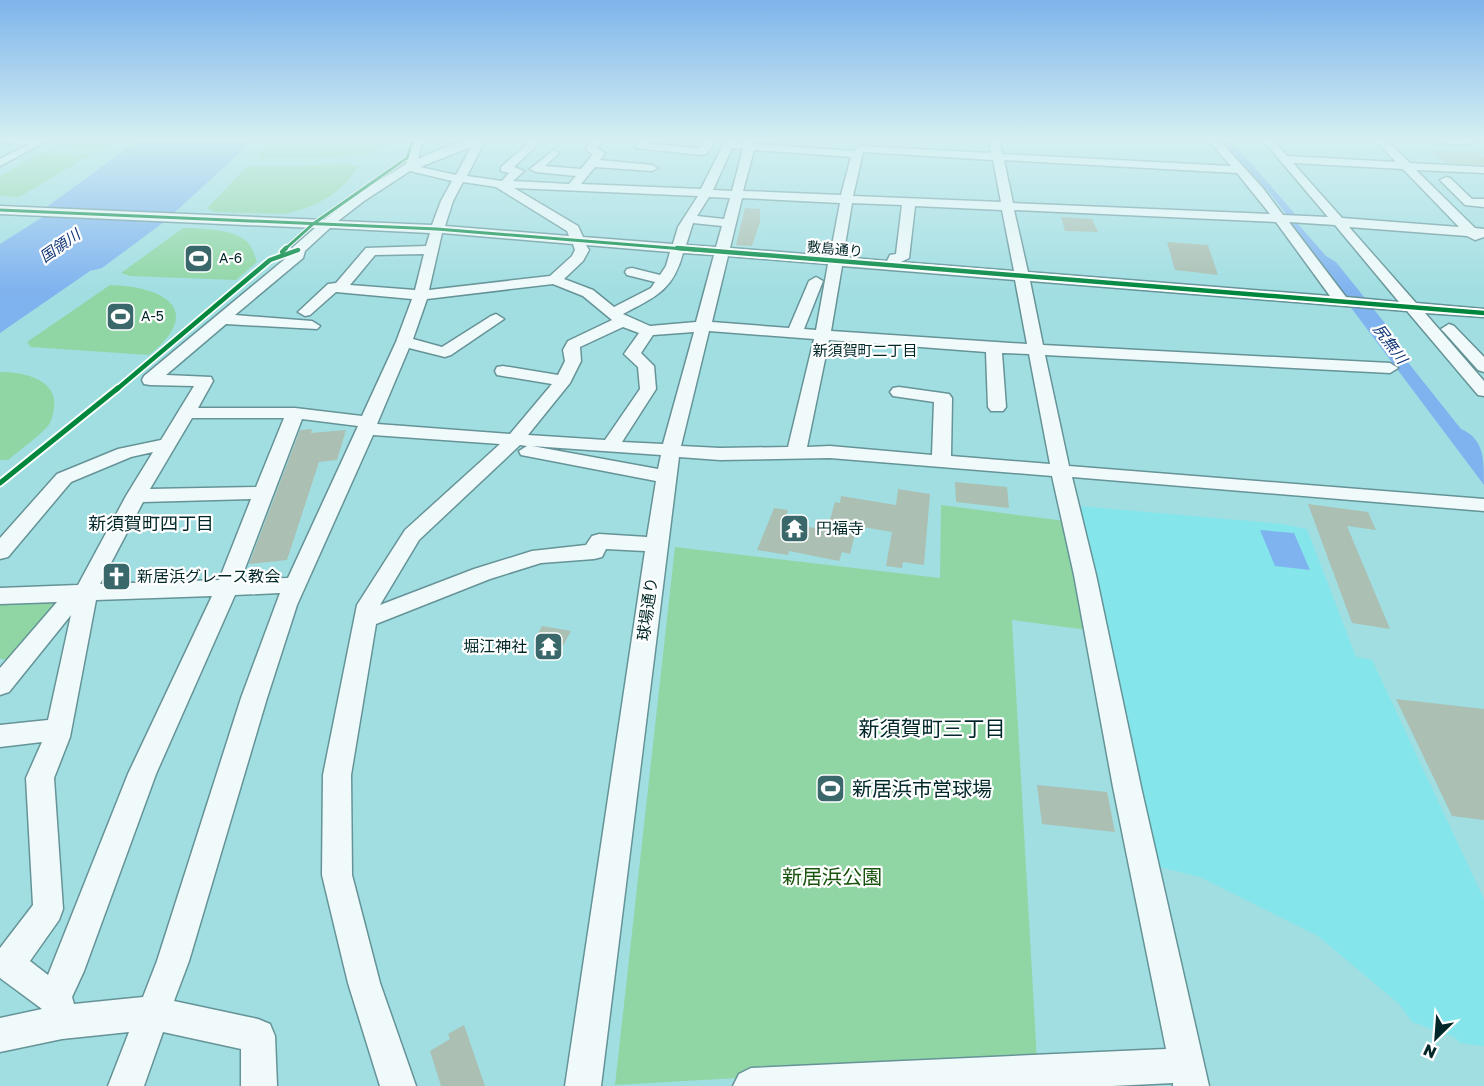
<svg xmlns="http://www.w3.org/2000/svg" width="1484" height="1086" font-family="'Golos Text','Noto Sans JP',sans-serif">
  <style>
    .built { fill: #84e5eb }
    .green { fill: #8fd6a4 }
    .water { fill: #7fb3ef }
    .building { fill: #abbfb2 }
    .lines { fill: none; stroke-linecap: round; stroke-linejoin: round }
    .minor-casing { stroke: #659397; stroke-width: 3 }
    .minor { fill: #f1fafb; fill-rule: evenodd }
    .cycleway-far2-casing { stroke: #fff; stroke-width: 5 }
    .cycleway-far1-casing { stroke: #fff; stroke-width: 8 }
    .cycleway-casing { stroke: #fff; stroke-width: 9 }
    .cycleway-far2 { stroke: #00873e; stroke-width: 3 }
    .cycleway-far1 { stroke: #00873e; stroke-width: 4.5 }
    .cycleway { stroke: #00873e; stroke-width: 5 }
    .labels { text-anchor: middle; stroke-width: 4.5; stroke-linejoin: round; paint-order: stroke }
    .far-street-label { font-size: 14px; fill: #012729; stroke: #fff }
    .far-poi-label { font-size: 14px; fill: #012729; stroke: #fff; text-anchor: start }
    .far-water-label { font-size: 15px; font-style: italic; fill: #123778; stroke: #fff }
    .far-neighbourhood-label { font-size: 15px; fill: #012729; stroke: #fff }
    .poi-label { font-size: 16px; fill: #012729; stroke: #fff; text-anchor: start }
    .street-label { font-size: 16px; fill: #012729; stroke: #fff }
    .neighbourhood-label { font-size: 18px; fill: #012729; stroke: #fff }
    .near-poi-label { font-size: 20px; fill: #012729; stroke: #fff; text-anchor: start }
    .near-park-label { font-size: 20px; fill: #18530b; stroke: #fff }
    .near-neighbourhood-label { font-size: 21px; fill: #012729; stroke: #fff }
  </style>
  <rect width="100%" height="100%" fill="#a1dee2"/>
  <polygon class="built" points="1079,506 1282,524 1307,529 1356,657 1372,660 1484,899 1484,1046 1460,1043 1454,1037 1412,1022 1400,1005 1318,936 1200,877 1159,867"/>
  <g class="green">
    <polygon points="64,139 122,139 102,151 43,150"/>
    <path d="M274 139H397C379 162 292 158 263 159L257 155Z"/>
    <polygon points="42,153 92,154 19,197 0,196 0,176"/>
    <path d="M348 164 358 167C342 194 314 208 284 214L214 212 207 208 247 167Z"/>
    <path d="M183 228C201 228 238 229 249 244 253 250 255 256 257 262L236 280 130 276 121 273Z"/>
    <path d="M110 285C161 286 207 309 149 355L31 347 27 342Z"/>
    <path d="M0 372C23 372 59 379 54 409 53 415 51 422 48 426 36 439 21 449 8 460H0Z"/>
    <polygon points="941,505 1065,521 1088,630 1012,620 1037,1061 615,1085 675,547 940,578"/>
    <polygon points="57,599 61,603 13,660 0,659 0,600"/>
  </g>
  <g class="water">
    <polygon points="140,139 255,139 164,222 102,268 90,271 0,333 0,244 46,215 48,206"/>
    <path d="M1218 139H1230L1301 221 1297 223 1326 256 1336 262 1388 327 1383 331 1461 429C1484 439 1484 458 1484 485L1289 225 1292 223C1272 192 1244 165 1218 139Z"/>
    <polygon points="1260,530 1294,533 1310,570 1275,566"/>
  </g>
  <g class="building">
    <polygon points="1428,150 1475,151 1484,158 1484,165 1446,163"/>
    <polygon points="745,208 760,209 760,222 752,246 736,245"/>
    <polygon points="1061,217 1092,219 1098,232 1065,231"/>
    <polygon points="1167,242 1208,245 1218,275 1175,270"/>
    <polygon points="312,429 311,433 346,430 337,460 319,462 287,560 249,564 300,430"/>
    <polygon points="955,482 1007,487 1009,508 956,502"/>
    <polygon points="898,489 930,494 924,565 903,562 902,568 886,566 892,532 857,526 850,554 842,552 839,561 789,551 788,555 757,550 774,508 788,510 784,523 827,530 835,502 840,503 841,496 896,505"/>
    <polygon points="1308,504 1368,512 1376,530 1347,526 1390,629 1352,623"/>
    <polygon points="542,626 571,631 563,646 560,645 549,659 534,657 538,650 534,649 539,640 535,639"/>
    <polygon points="1396,699 1484,709 1484,820 1452,816"/>
    <polygon points="1037,785 1107,792 1115,832 1042,824"/>
    <polygon points="464,1025 485,1086 441,1086 430,1051 450,1039 448,1034"/>
  </g>
  <g class="lines">
    <defs>
      <g id="minor">
        <polygon points="0,139 51,139 0,166 0,159 29,144 0,143"/>
        <path d="M413 139H423L418 159C439 149 463 139 486 139L467 176 502 181 509 173 501 171V167L533 139H544L514 167 524 171 513 181 569 184 576 176 536 172 530 169 554 150 559 153 545 166 581 169 593 154 587 151 586 149 593 139H604L597 148 605 153 600 160 652 165 658 168 652 171 595 167 581 184 701 189 723 145 730 140 745 143 746 139H756L755 144 854 151 860 146 991 153 989 139H999L1002 154 1231 166 1207 139H1218L1262 187 1283 215 1328 217 1262 139H1273L1287 156 1396 162 1374 139H1385L1410 163 1484 167V173L1416 170 1475 228 1484 229V237L1475 240 1467 236 1349 227 1416 303 1484 309V317L1425 313 1484 381V396L1478 395 1407 311 1030 281 1043 345 1390 363 1398 368 1390 373 1045 355 1069 466 1484 499V511L1072 477 1096 575 1141 787 1209 1086H1173V1083L1112 1086H733L739 1074 751 1068 1166 1049 1113 787 1074 575 1052 476 830 458 720 460 679 457 601 1086H565L645 551 606 549 602 557 594 559 541 563 490 579 376 624 351 775 352 875 380 983 416 1086H380L348 983 322 875 323 775 357 605 405 530 500 444 373 435 297 605 267 698 189 961 174 1001 258 1019 270 1024 275 1036 277 1086H241V1049L163 1032 144 1086H108L129 1032 62 1039 0 1052V1018L42 1009 0 978V948L33 905 26 778 42 742 0 747V725L48 720 71 615 9 692 0 695V668L57 602 0 604V588L78 585 126 496 153 452 131 457 71 482 8 557 0 559V538L57 474 118 449 161 440 194 386 150 385 144 384 142 380 144 376 291 254 293 247 315 228 0 214V206L324 220 356 195 406 164ZM471 147 456 175 420 167ZM732 148 743 149 732 191 713 190ZM754 150 851 157 841 195 743 191ZM863 152 993 160 1001 202 853 196ZM1004 160 1237 173 1270 214 1013 203ZM1293 163 1403 169 1459 227 1342 218ZM410 171 452 181 441 201 432 225 338 221 364 201ZM463 182 496 187 567 231 569 236 445 226 453 201ZM514 188 698 196 678 227 673 244 583 237 578 226ZM709 197 730 198 724 219 697 216ZM742 198 840 203 830 256 730 248ZM852 203 902 205 896 254 890 255 887 261 843 257ZM915 206 1002 210 1014 271 901 262 909 258ZM1014 210 1276 222 1330 296 1028 272ZM1289 222 1335 225 1399 302 1346 297ZM693 223 722 226 716 247 686 245ZM330 228 430 233 426 246 366 248 336 283 328 284 298 312 305 316 310 315 336 292 412 299 396 342 362 416 295 408H198L213 381 211 377 166 375 226 324 317 329 320 326 312 321 235 315 303 258 305 251ZM442 233 573 244 575 250 572 256 550 276 429 290ZM586 245 670 252 666 266 660 275 632 268 627 269 625 272 627 275 655 282 651 288 614 307 593 290 564 279 583 261 589 250ZM683 253 714 255 696 322 650 326 623 314C655 297 673 291 683 253ZM424 254 415 290 350 285 375 255ZM728 256 828 264 816 330 804 329 823 281 816 277 809 281 789 328 712 322ZM842 266 1015 280 1027 344 831 331ZM553 284 583 296 612 320 568 341 563 350 565 361 558 375 503 366 497 367 495 371 497 375 552 384 510 434 377 424 409 348 445 357 451 355 504 319 496 314 491 316 442 347 413 339 427 299ZM623 327 639 333 624 354 638 367 640 389 605 440 528 435 570 383 581 361 580 347ZM709 331 814 339 788 447 720 448 681 446ZM694 332 663 444 622 442 656 389 654 366 641 353 653 335ZM829 340 986 352 988 407 991 411H1003L1006 407 1002 353 1029 354 1050 464 951 456 952 398 949 394 899 387 893 388 890 392 893 396 934 402 932 455 830 446 807 447ZM192 418H284L256 487 150 489ZM302 419 358 426 288 578 241 579ZM520 445 527 446 519 451 521 455 656 481 647 537 599 534 592 536 586 545 532 551 474 569 380 605 419 540ZM532 446 661 455 658 469ZM251 499 219 580 100 584 143 502ZM280 593 241 698 157 961 143 997 74 1004 72 997 84 971 156 774 235 595ZM212 596 128 774 48 975 30 961 59 920 63 909 54 778 70 737 96 600Z"/>
        <polygon points="640,139 651,139 648,144 699,148 707,139 716,141 706,154 702,155 636,148 635,146"/>
        <path d="M1433 139H1474L1475 141C1467 147 1441 145 1433 139Z"/>
        <polygon points="1446,177 1450,178 1472,199 1484,199 1484,207 1465,205 1440,180"/>
        <polygon points="1449,324 1454,326 1484,357 1484,372 1478,370 1444,332 1441,329"/>
      </g>
    </defs>
    <use href="#minor" class="minor-casing"/>
    <use href="#minor" class="minor"/>
    <defs>
      <g id="cycleway-far2">
        <polyline points="0,210 437,229 696,250"/>
        <polyline points="284,250 313,224 407,158 413,139"/>
      </g>
      <g id="cycleway-far1">
        <polyline points="677,248 1484,313"/>
        <polyline points="282,252 286,248"/>
        <polyline points="116,390 270,260 298,250"/>
      </g>
      <polyline id="cycleway" points="0,483 118,388"/>
    </defs>
    <use href="#cycleway-far2" class="cycleway-far2-casing"/>
    <use href="#cycleway-far1" class="cycleway-far1-casing"/>
    <use href="#cycleway" class="cycleway-casing"/>
    <use href="#cycleway-far2" class="cycleway-far2"/>
    <use href="#cycleway-far1" class="cycleway-far1"/>
    <use href="#cycleway" class="cycleway"/>
  </g>
  <linearGradient id="sky" x2="0" y2="1"><stop stop-color="#7eb4eb"/><stop offset="0.48" stop-color="#d5f0f2"/><stop offset="1" stop-color="#d5f0f2" stop-opacity="0"/></linearGradient>
  <rect width="1484" height="291" fill="url(#sky)"/>
  <defs>
    <symbol id="stadium-square" viewBox="-11 -11 22 22"><rect x="-9" y="-9" width="18" height="18" rx="4" fill="#39676a" stroke="#fff"/><path d="M0-5a6.5 5 0 1 0 0 10a6.5 5 0 1 0 0-10ZM-3.5-1.8h7v3.6h-7Z" fill="#fff"/></symbol>
    <symbol id="temple-square" viewBox="-11 -11 22 22"><rect x="-9" y="-9" width="18" height="18" rx="4" fill="#39676a" stroke="#fff"/><path d="M0-6L5-2H3V0L6.5 2.5H4V6H1.5V3h-3V6H-4V2.5H-6.5L-3 0V-2H-5Z" fill="#fff"/></symbol>
    <symbol id="church-square" viewBox="-11 -11 22 22"><rect x="-9" y="-9" width="18" height="18" rx="4" fill="#39676a" stroke="#fff"/><path d="M-1.2-6h2.4v3.5h3.3v2.4h-3.3V6h-2.4V-.1h-3.3v-2.4h3.3Z" fill="#fff"/></symbol>
  </defs>
  <g fill-rule="evenodd">
    <use href="#stadium-square" x="182" y="242" width="33" height="33"/>
    <use href="#stadium-square" x="104" y="300" width="33" height="33"/>
    <use href="#temple-square" x="778" y="512" width="33" height="33"/>
    <use href="#church-square" x="100" y="560" width="33" height="33"/>
    <use href="#temple-square" x="532" y="630" width="33" height="33"/>
    <use href="#stadium-square" x="814" y="772" width="33" height="33"/>
  </g>
  <g class="labels">
    <g class="far-street-label">
      <text transform="translate(835 249) rotate(5)" y="5">敷島通り</text>
    </g>
    <g class="far-poi-label">
      <text x="219" y="263">A-6</text>
      <text x="141" y="321">A-5</text>
    </g>
    <g class="far-water-label">
      <text transform="translate(60 246) rotate(-35)" y="5">国領川</text>
      <text transform="translate(1390 344) rotate(53)" y="5">尻無川</text>
    </g>
    <g class="far-neighbourhood-label">
      <text x="865" y="356">新須賀町二丁目</text>
    </g>
    <g class="poi-label">
      <text x="816" y="534">円福寺</text>
      <text x="137" y="582">新居浜グレース教会</text>
      <text x="527" y="652" text-anchor="end">堀江神社</text>
    </g>
    <g class="street-label">
      <text transform="translate(647 609) rotate(-82)" y="6">球場通り</text>
    </g>
    <g class="neighbourhood-label">
      <text x="151" y="530">新須賀町四丁目</text>
    </g>
    <g class="near-poi-label">
      <text x="852" y="796">新居浜市営球場</text>
    </g>
    <g class="near-park-label">
      <text x="832" y="884">新居浜公園</text>
    </g>
    <g class="near-neighbourhood-label">
      <text x="932" y="736">新須賀町三丁目</text>
    </g>
  </g>
  <g transform="translate(1436 1038) rotate(205)" stroke="#ffffff" stroke-width="4.5" paint-order="stroke">
  <path d="M0-4.5L10 22L0 15L-10 22Z" fill="#012729"/>
  <text y="-9" font-size="16" font-weight="bold" text-anchor="middle" fill="#012729">N</text>
  </g>
</svg>
